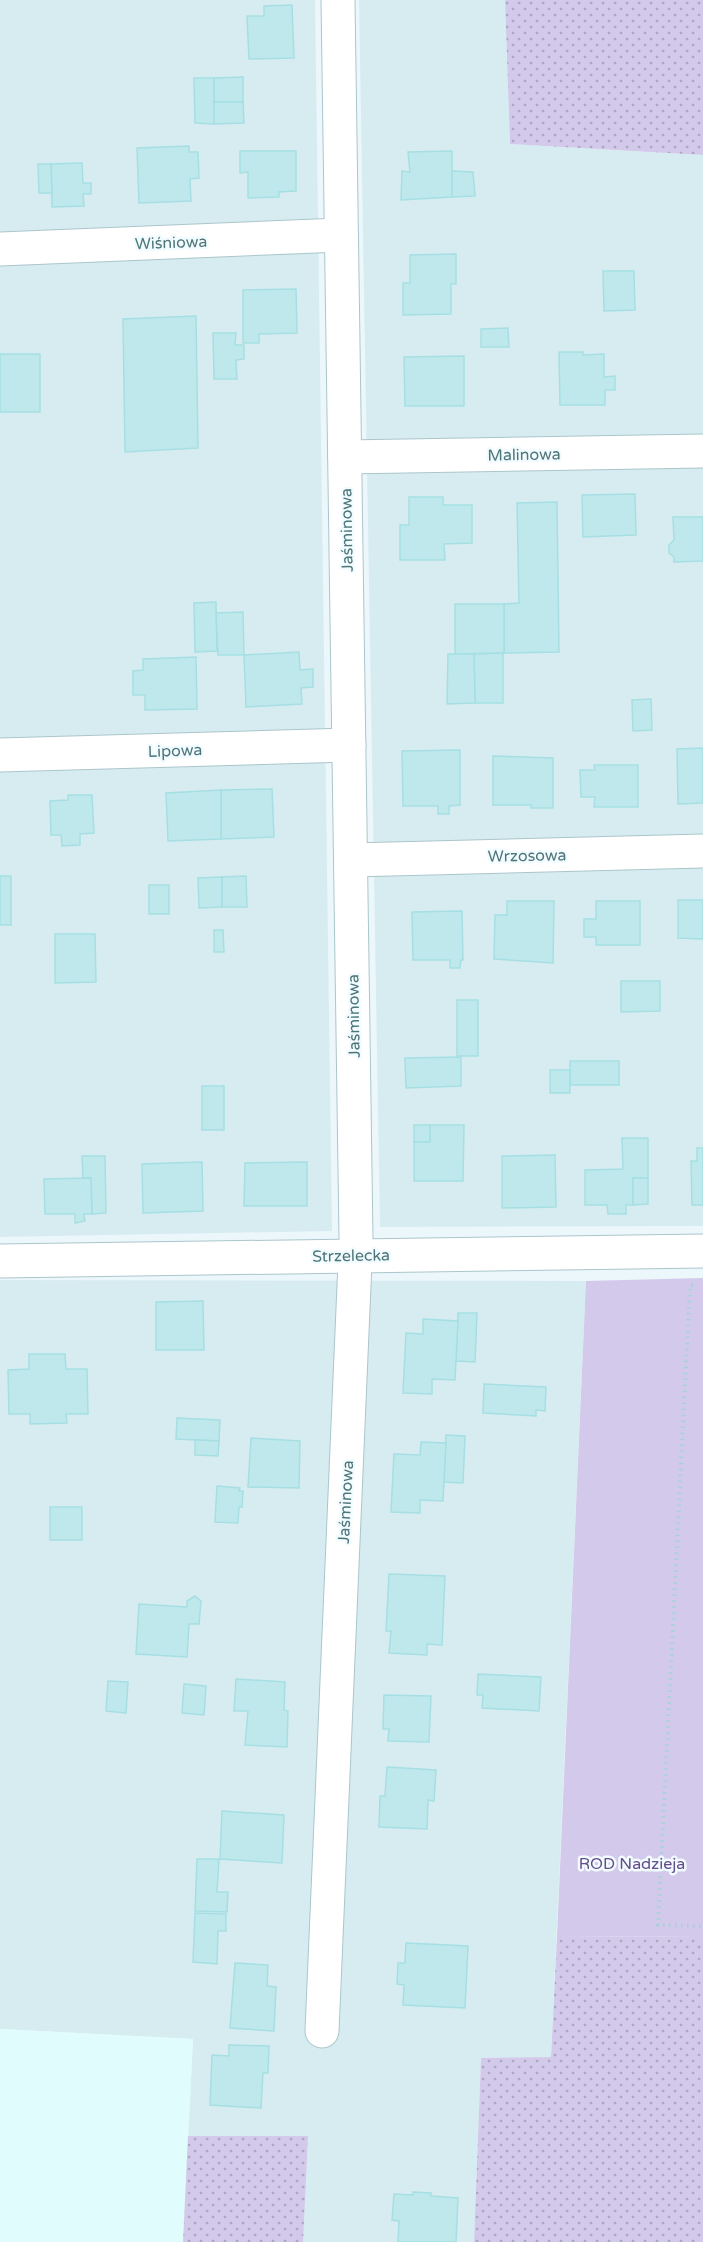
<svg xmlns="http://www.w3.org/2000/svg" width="703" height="2242" font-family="'Varela Round',sans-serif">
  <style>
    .residential { fill: #d7ecf1 }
    .commercial { fill: #e0fcfc }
    .grass { fill: url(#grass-dots) }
    .green { fill: #d3c9ea }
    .building { fill: #bfe8ec; stroke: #a5dfe3; stroke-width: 1.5 }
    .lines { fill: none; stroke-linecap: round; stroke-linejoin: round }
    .minor-casing { stroke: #abc6cb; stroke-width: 35 }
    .path { stroke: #a6d3d7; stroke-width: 4; stroke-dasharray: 1.5 4.5; stroke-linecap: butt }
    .minor { stroke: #fff; stroke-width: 33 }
    .labels { text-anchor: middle; stroke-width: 5; stroke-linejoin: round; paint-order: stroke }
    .street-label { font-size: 16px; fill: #4e7678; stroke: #f2fbff }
    .park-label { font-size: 16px; fill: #644c89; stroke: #f2fbff }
  </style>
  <defs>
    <pattern id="grass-dots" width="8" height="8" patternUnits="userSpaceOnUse" patternTransform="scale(1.5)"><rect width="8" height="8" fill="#d3c9ea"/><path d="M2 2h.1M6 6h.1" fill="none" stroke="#ada8c2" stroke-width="1.8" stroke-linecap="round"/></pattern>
  </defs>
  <rect width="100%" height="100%" fill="#ecf7fc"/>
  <g class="residential">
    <polygon points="0,0 315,0 332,1231 0,1237"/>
    <polygon points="359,0 505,0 510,144 703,155 703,1226 380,1227"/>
    <polygon points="0,1280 586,1281 551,2057 481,2058 474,2242 303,2242 307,2136 188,2136 193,2039 0,2029"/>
  </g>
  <polygon class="commercial" points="0,2029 193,2039 183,2242 0,2242"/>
  <g class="grass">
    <polygon points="505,0 703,0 703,155 510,144"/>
    <polygon points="557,1936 703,1937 703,2242 474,2242 481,2058 551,2057"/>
    <polygon points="188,2136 308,2136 303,2242 183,2242"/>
  </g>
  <polygon class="green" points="703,1278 703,1937 557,1936 586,1281"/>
  <g class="building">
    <polygon points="292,5 294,58 249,59 247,16 264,16 264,6"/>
    <polygon points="243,77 243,102 214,102 214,78"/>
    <polygon points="194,78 214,78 214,124 195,123"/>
    <polygon points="214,102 243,102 244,123 214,124"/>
    <polygon points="189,146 189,152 198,152 199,178 190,179 191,201 139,203 137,148"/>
    <polygon points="240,151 296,151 296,191 279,192 279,197 248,198 248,172 240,173"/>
    <polygon points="452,151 452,197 401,200 402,171 410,172 408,152"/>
    <polygon points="82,163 83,183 91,183 91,194 83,194 84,206 52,207 51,164"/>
    <polygon points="38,164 51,164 52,193 39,193"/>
    <polygon points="452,171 473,172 475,196 452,197"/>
    <polygon points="456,254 456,284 451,284 451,314 403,315 403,283 410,283 410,255"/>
    <polygon points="603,271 634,271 635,310 604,311"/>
    <polygon points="296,289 297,333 259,334 259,343 243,343 243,290"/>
    <polygon points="196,316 198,448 125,452 123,319"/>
    <polygon points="508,328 509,347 481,347 481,329"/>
    <polygon points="213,333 236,333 235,345 244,345 244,359 236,360 237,379 214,379"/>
    <polygon points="559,352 583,352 583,355 604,354 604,377 615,376 615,390 605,390 605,405 560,405"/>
    <rect x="0" y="354" width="40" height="58"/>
    <polygon points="464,356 464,406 405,406 404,357"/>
    <polygon points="635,494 636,535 583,537 582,495"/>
    <polygon points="409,497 443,497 443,505 472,505 472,543 444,544 445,560 400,560 400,525 409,525"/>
    <polygon points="557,502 559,652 504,653 504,604 519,603 517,503"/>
    <polygon points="673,517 703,517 703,561 674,562 674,557 669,553 669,545 674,540"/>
    <polygon points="216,602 217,651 195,652 194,603"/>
    <polygon points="455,604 504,604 504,653 455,654"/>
    <polygon points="243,612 244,655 218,655 216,613"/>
    <polygon points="299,652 300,670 313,669 313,687 301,688 302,704 246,707 244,655"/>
    <polygon points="503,653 503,703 475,703 474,654"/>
    <polygon points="448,654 474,654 475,703 447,704"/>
    <polygon points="196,657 197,709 145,710 145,695 133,695 133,671 143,670 143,659"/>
    <polygon points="651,699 652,730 633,731 632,700"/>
    <polygon points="703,748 703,803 678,804 677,749"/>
    <polygon points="460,750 460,805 449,806 449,814 438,814 438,806 403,806 402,751"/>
    <polygon points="493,756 553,758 553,808 531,808 531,805 493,805"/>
    <polygon points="594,765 638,765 638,807 594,807 595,797 581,797 580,770 595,770"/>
    <polygon points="272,789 274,837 221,839 221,790"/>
    <polygon points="221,790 221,839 168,841 166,793"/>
    <polygon points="68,795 92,795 94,833 80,834 80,845 62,846 61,835 51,835 50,801 68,800"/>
    <rect x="0" y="876" width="11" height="49"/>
    <polygon points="246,876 247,907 222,907 222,877"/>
    <polygon points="222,877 222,907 199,908 198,878"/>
    <rect x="149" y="885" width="20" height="29"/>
    <polygon points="678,900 703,900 703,939 678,938"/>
    <polygon points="507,901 554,901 553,963 494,959 495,915 507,915"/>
    <polygon points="596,901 640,901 640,945 596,945 596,937 584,937 584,919 596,919"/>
    <polygon points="462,911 463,960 461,960 460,968 450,968 450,960 413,960 412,912"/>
    <polygon points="214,930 223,930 224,952 214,952"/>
    <polygon points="55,934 95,934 96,982 55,983"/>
    <polygon points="621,981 660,981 660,1011 621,1012"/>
    <rect x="457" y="1000" width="21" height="56"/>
    <polygon points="461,1057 461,1086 406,1088 405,1058"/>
    <rect x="570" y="1061" width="49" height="24"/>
    <rect x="550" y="1070" width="20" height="23"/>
    <rect x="202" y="1086" width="22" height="44"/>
    <rect x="414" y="1125" width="16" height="17"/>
    <polygon points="430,1125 464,1125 463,1181 414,1181 414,1142 430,1142"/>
    <polygon points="622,1138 648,1138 648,1178 633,1178 633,1205 626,1205 626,1214 608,1214 607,1205 585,1205 585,1170 623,1169"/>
    <polygon points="697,1148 703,1148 703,1205 692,1205 691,1161 697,1161"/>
    <polygon points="555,1155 556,1207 502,1208 502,1156"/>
    <polygon points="82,1156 105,1156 106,1213 92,1214 91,1178 83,1178"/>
    <polygon points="202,1162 203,1211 143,1213 142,1164"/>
    <polygon points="307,1162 307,1206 244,1206 245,1163"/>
    <polygon points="91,1178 92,1214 84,1214 85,1221 75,1223 75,1214 45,1214 44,1179"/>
    <polygon points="633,1178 648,1178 648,1204 633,1205"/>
    <polygon points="203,1301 204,1350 156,1350 156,1302"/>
    <polygon points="458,1313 477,1313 475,1362 456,1361"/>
    <polygon points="423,1319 458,1321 455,1380 432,1379 432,1394 403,1393 406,1333 423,1334"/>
    <polygon points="29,1354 65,1354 66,1369 87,1369 88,1414 66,1414 67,1423 30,1424 30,1414 9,1414 8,1370 29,1369"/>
    <polygon points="484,1384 546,1387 545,1411 536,1410 536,1416 483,1413"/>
    <polygon points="177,1418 220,1420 219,1441 176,1439"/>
    <polygon points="446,1435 465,1436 463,1483 444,1482"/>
    <polygon points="251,1438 300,1441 299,1488 248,1487"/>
    <polygon points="195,1440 219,1441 218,1456 195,1455"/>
    <polygon points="421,1442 446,1443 443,1501 420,1500 420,1513 391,1512 394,1454 420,1455"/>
    <polygon points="217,1486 240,1488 239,1491 243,1491 242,1507 239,1507 238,1523 215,1522"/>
    <rect x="50" y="1507" width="32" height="33"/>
    <polygon points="389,1574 445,1576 442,1645 427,1644 427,1655 389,1653 391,1631 386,1631"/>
    <polygon points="195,1596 201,1601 199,1624 189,1624 187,1657 136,1654 139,1604 187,1607 187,1601"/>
    <polygon points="478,1674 541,1677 539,1711 482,1708 483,1695 477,1695"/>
    <polygon points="236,1679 285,1682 284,1710 288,1711 287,1747 245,1745 248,1711 234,1711"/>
    <polygon points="108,1681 128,1682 126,1713 106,1711"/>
    <polygon points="184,1684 206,1686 204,1715 182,1713"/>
    <polygon points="384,1695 431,1696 429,1742 388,1741 389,1729 383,1729"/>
    <polygon points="387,1767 436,1770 434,1801 428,1800 427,1829 379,1827 380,1796 385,1796"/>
    <polygon points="222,1811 284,1815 282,1863 220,1859"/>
    <polygon points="197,1859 219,1859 217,1892 228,1892 227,1912 195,1911"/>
    <polygon points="195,1913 226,1914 226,1931 218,1931 217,1964 193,1962"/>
    <polygon points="406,1943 468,1946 465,2008 403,2005 404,1985 397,1984 398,1963 405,1963"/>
    <polygon points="235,1963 268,1965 267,1986 276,1987 274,2031 230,2028"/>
    <polygon points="229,2045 269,2046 268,2073 263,2073 261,2108 210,2105 212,2055 229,2056"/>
    <polygon points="413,2192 431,2193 431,2196 458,2198 456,2242 398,2242 399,2221 392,2220 394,2194 413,2195"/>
  </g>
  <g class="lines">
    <defs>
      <g id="minor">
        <polyline points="0,249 341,235"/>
        <polyline points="345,457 703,451"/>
        <polyline points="0,755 349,745"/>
        <polyline points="351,860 703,851"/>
        <polyline points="0,1261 703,1251"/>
        <polyline points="322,2031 356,1239 338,0"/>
      </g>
    </defs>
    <use href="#minor" class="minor-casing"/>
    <polyline class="path" points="693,1285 690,1286 658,1925 703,1926"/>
    <use href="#minor" class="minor"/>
  </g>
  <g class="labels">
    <g class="street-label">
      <text transform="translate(171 242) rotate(-2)" y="6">Wiśniowa</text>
      <text transform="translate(524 454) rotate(-1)" y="6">Malinowa</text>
      <text transform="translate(346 530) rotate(-91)" y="6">Jaśminowa</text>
      <text transform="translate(175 750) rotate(-2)" y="6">Lipowa</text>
      <text transform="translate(527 855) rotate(-1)" y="6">Wrzosowa</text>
      <text transform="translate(353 1016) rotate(-91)" y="6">Jaśminowa</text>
      <text transform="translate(351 1255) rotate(-1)" y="6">Strzelecka</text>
      <text transform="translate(345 1502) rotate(-87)" y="6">Jaśminowa</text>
    </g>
    <g class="park-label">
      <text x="632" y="1869">ROD Nadzieja</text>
    </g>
  </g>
</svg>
